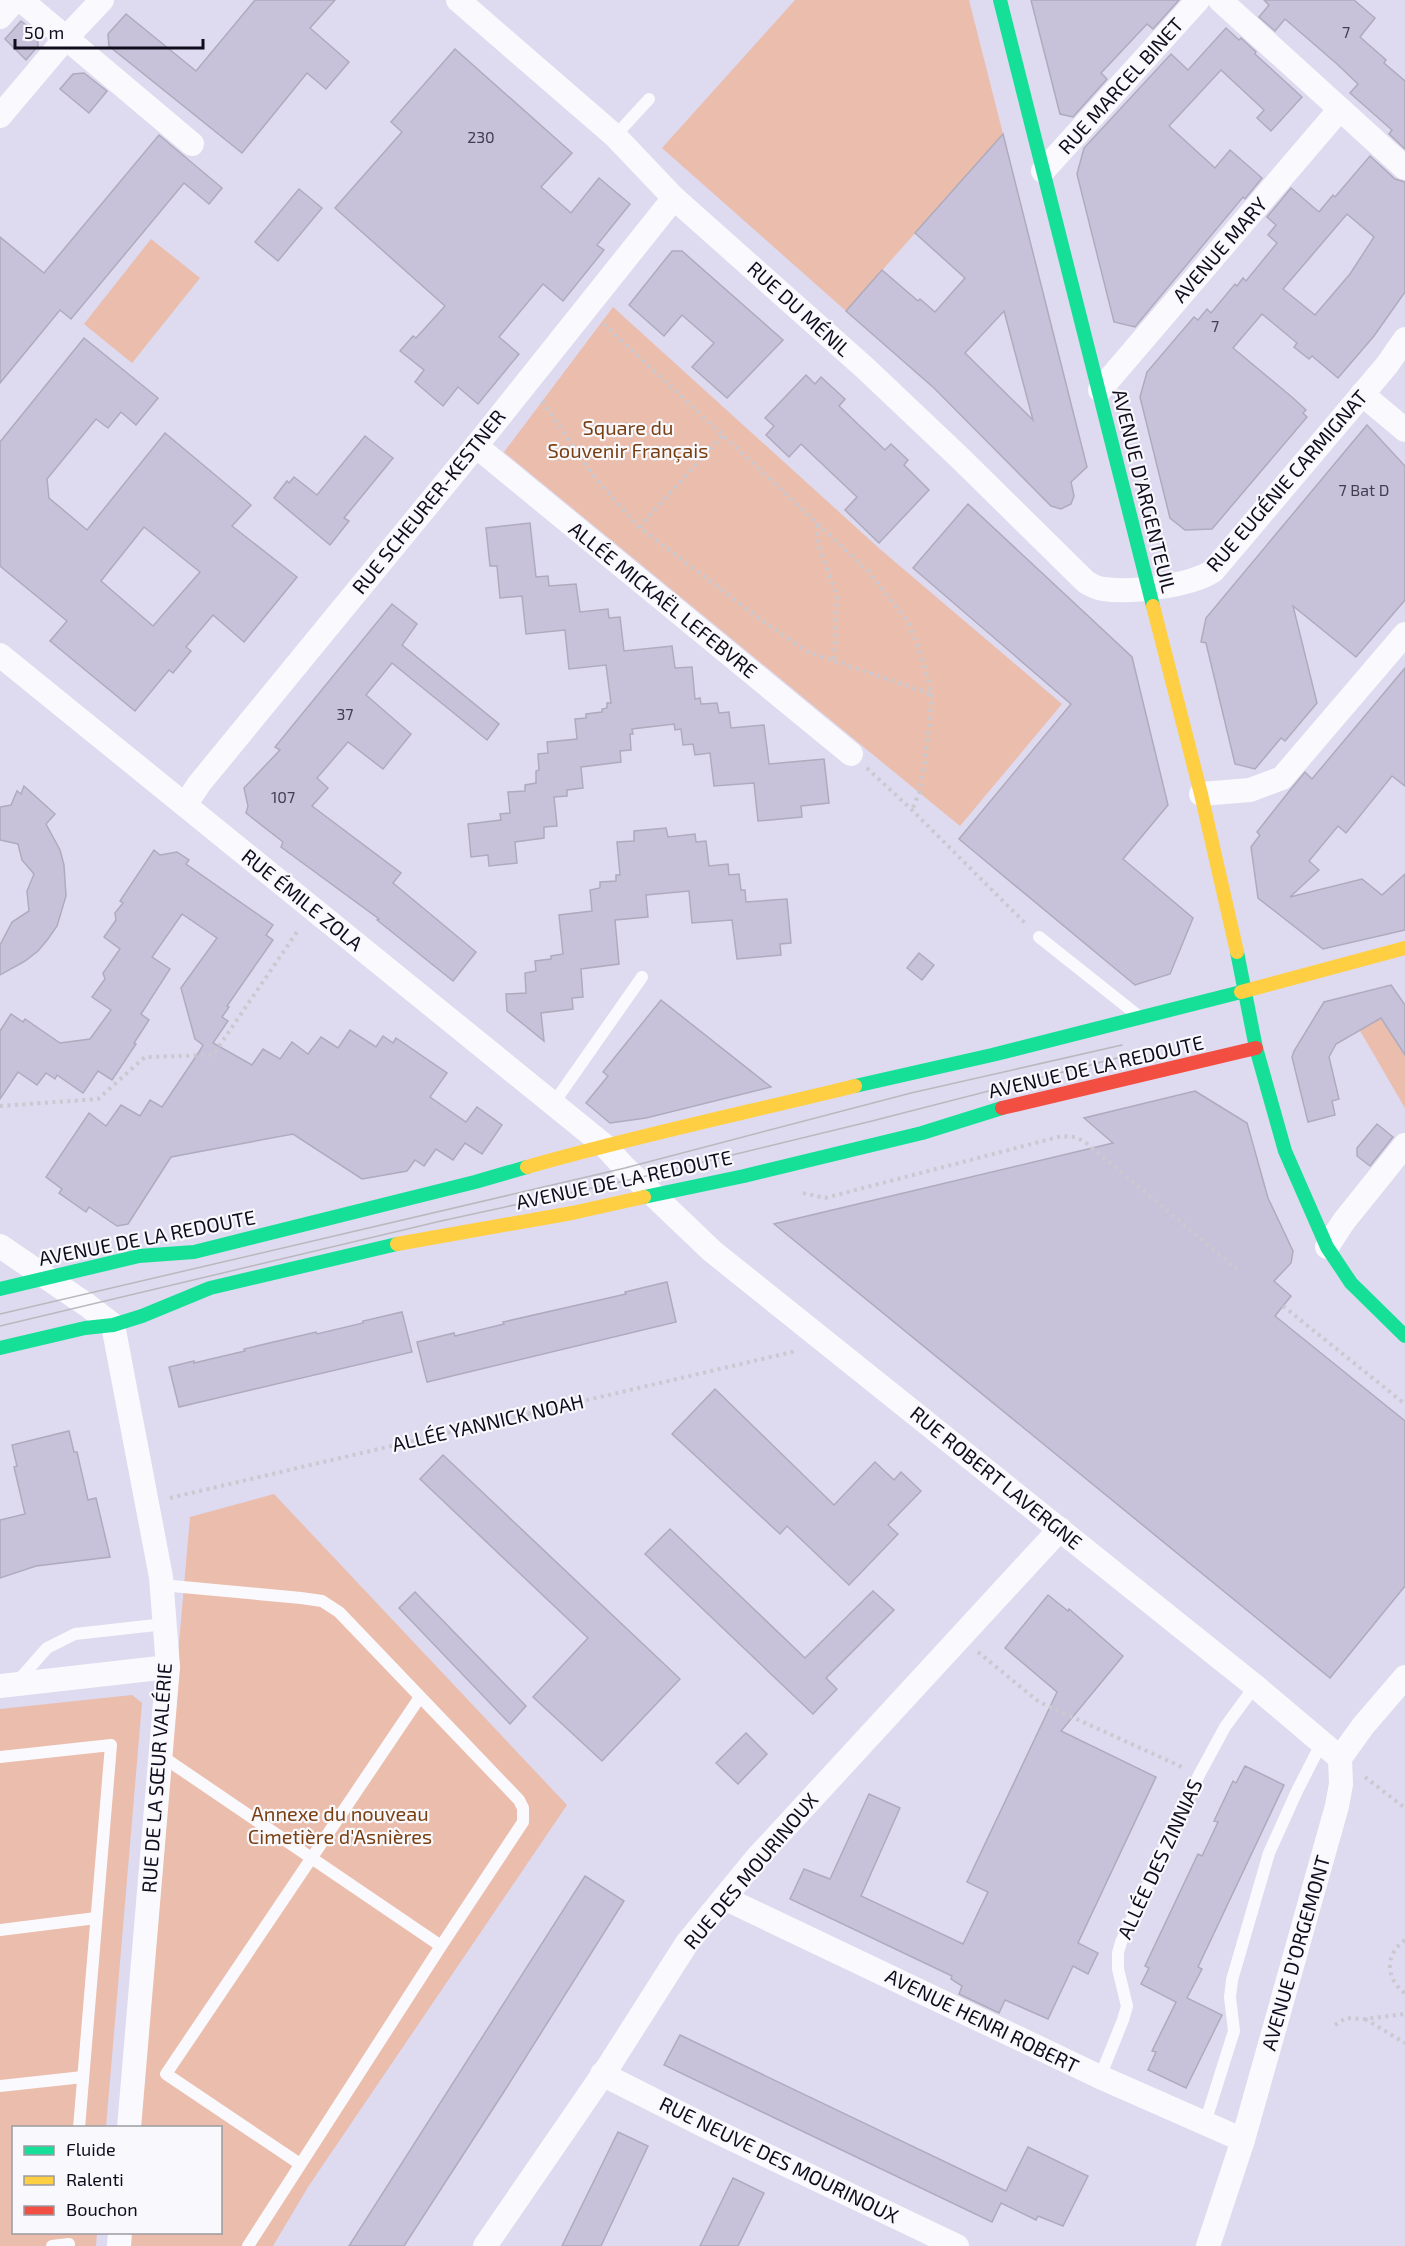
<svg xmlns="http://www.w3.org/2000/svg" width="1405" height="2246" font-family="'Exo 2',sans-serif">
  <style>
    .green { fill: #eabdac }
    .building { fill: #c7c2da; stroke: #afabbd; stroke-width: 1.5; fill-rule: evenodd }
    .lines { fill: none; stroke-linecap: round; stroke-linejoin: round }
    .path { stroke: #cac9d0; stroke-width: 4; stroke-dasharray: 3 4.5; stroke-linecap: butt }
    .lane { stroke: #faf9fd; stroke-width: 12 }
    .street { stroke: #faf9fd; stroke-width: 24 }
    .fast { stroke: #16e098; stroke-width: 14 }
    .slow { stroke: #ffcf43; stroke-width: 14 }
    .jam { stroke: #f24e42; stroke-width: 14 }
    .tram { stroke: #b9b8bd; stroke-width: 1.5 }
    .labels { text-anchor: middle; stroke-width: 4.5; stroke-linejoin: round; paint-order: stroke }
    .number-label { font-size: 16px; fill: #423e50 }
    .street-label { font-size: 20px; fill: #100c1c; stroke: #f8f8fd }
    .park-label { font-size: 20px; fill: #793f11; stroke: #f8f8fd }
  </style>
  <rect width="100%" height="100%" fill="#dedaf0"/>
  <g class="green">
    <polygon points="795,0 969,0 1003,134 846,311 662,148"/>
    <polygon points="151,239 200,278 132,363 84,324"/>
    <polygon points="613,307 881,550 1062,704 960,826 504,452"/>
    <polygon points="1363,992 1405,1056 1405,1108 1341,998"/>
    <polygon points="274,1494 567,1805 308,2187 273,2246 127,2246 128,2233 220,2232 220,2128 137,2127 190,1517"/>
    <polygon points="132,1695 142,1703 106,2127 14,2128 14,2232 97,2233 96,2246 0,2246 0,1709"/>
  </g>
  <g class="building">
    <polygon points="255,0 335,0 310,28 349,62 326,89 307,73 242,153 109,46 108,34 126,14 196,71"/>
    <polygon points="1031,0 1179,0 1153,29 1147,24 1101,73 1107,79 1073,117 1060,114"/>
    <polygon points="1264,0 1354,0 1375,18 1360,37 1386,60 1384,63 1405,81 1405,149 1389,134 1392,130 1350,93 1358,84 1337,64 1285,19 1275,31 1259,17 1269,5"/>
    <polygon points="21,21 37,34 38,46 26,60 5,39"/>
    <polygon points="1226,28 1239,40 1241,38 1256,52 1255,54 1302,97 1271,131 1257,118 1264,110 1221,70 1169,126 1215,168 1230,150 1262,178 1245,199 1243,197 1135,327 1114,322 1077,174 1084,148 1171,54 1188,70"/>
    <polygon points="455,49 572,153 541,187 571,213 599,178 630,204 597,245 604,250 563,301 543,284 499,337 519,354 478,404 458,387 443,406 415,382 424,370 400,351 413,336 416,338 445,306 335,208 402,132 391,122"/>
    <polygon points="84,73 107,91 89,113 60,89 73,74"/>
    <path d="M1003 134 1087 467 1071 482 1074 496 1071 504 1061 509 1051 506 934 388 846 311 882 270 918 301 920 299 935 312 965 278 915 233ZM1004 311 1033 420 965 353Z"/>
    <polygon points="159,135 222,188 209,204 184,183 71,319 60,310 0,383 0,237 44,273"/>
    <path d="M1370 156 1395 179 1405 182V292L1374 336 1338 378 1312 356 1309 359 1294 347 1297 343 1262 314 1233 348 1293 398 1306 410 1303 413 1307 417 1212 529 1185 530 1170 518 1140 397 1147 372 1194 317 1198 320 1207 309 1211 313 1235 284 1237 286 1243 278 1246 281 1277 243 1268 235 1276 225 1267 217 1291 188 1319 212 1333 195 1335 197ZM1347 214 1374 237 1350 274 1315 315 1283 289Z"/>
    <polygon points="299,189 322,208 278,261 255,242"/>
    <polygon points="672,251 682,251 783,340 727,398 692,367 714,343 682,315 664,336 629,305"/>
    <path d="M84 338 158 398 136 425 121 412 108 428 96 419 47 479 49 498 87 530 165 433 251 505 232 526 297 577 244 642 213 615 186 647 191 651 173 673 169 670 135 711 50 641 67 621 0 566V442ZM144 527 200 572 153 626 101 581Z"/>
    <polygon points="806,375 815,384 821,377 845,399 839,406 885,450 891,444 908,460 904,465 929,490 879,543 845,510 857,497 801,444 789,457 766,435 774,426 765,418"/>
    <polygon points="1367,425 1405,466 1405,600 1356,657 1293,606 1317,703 1285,741 1281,738 1255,769 1235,764 1206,643 1201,642 1206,618"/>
    <polygon points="365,436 393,458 344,518 349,521 330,545 274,498 287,481 289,483 294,477 317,495"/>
    <polygon points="968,504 1132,657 1168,805 1123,859 1193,918 1170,974 1135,985 959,839 1071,704 913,568"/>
    <polygon points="530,523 536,577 548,576 549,586 576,584 580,612 608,609 609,618 620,617 624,651 672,646 675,668 692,667 695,699 700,698 701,704 717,703 719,713 729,712 731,728 764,725 769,764 824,759 829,803 801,806 802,817 758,821 754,783 714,786 710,753 695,755 693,744 683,745 681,729 675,730 674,724 632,729 633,734 630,734 631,750 620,751 621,762 581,767 583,788 567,790 567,796 554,797 557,826 544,827 544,838 515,842 517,863 489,866 488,855 471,857 468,824 501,820 500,814 510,813 508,792 525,791 525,785 536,783 536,771 539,770 538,754 548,753 547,742 577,739 575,719 586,718 586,714 602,712 602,709 607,708 607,703 611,703 606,665 569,669 565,630 526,634 522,596 500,598 497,566 490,566 486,528"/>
    <polygon points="392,604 417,624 402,645 499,724 487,740 392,663 366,695 411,734 383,769 348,742 317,778 328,788 312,806 401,873 393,883 476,952 453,981 377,920 379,919 281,847 283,842 246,813 248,806 244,788 280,750 275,747"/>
    <polygon points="1405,668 1405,786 1392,776 1346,833 1338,826 1309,861 1319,870 1290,897 1362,879 1382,895 1405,874 1405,930 1323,949 1258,898 1251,847 1260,835 1257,832 1291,789 1305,772 1312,779"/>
    <polygon points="24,786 55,814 46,824 60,850 64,865 66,896 57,926 48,939 38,951 25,961 0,975 0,945 12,922 29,911 27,891 34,874 22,860 18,844 0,840 0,807 11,805 17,791 21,794"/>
    <polygon points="666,828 668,837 695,834 696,842 706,841 709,866 728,864 729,875 739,874 741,890 745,890 746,902 787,899 791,943 780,944 781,955 737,959 732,920 692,923 689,891 646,895 648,917 615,920 619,964 581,969 583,997 572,998 573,1009 541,1013 544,1041 507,1011 506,994 526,993 525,973 536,971 535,961 551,959 551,956 563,954 559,915 592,911 590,890 600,888 600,882 616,881 616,875 620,875 617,842 634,841 634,831"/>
    <polygon points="154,850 160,855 177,852 189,860 186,864 273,925 266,935 273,940 227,1006 229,1007 222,1017 228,1021 213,1043 252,1065 263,1049 280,1059 292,1042 308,1054 321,1037 338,1048 350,1030 376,1047 383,1036 393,1043 396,1038 447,1073 430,1097 466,1122 477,1107 502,1125 482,1154 465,1143 453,1160 436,1149 424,1166 415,1160 407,1171 362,1179 293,1134 171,1157 128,1224 117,1226 89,1207 86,1212 59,1193 62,1189 46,1177 89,1113 106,1126 121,1105 140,1116 150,1100 162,1107 199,1052 203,1045 195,1039 181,988 217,938 182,914 152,957 170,969 141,1014 149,1020 134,1043 136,1044 112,1080 98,1071 83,1093 57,1075 55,1079 46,1073 37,1085 18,1072 0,1099 0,1031 11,1014 23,1022 25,1019 60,1043 90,1039 111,1010 92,997 105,979 103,973 120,949 104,937 116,920 115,913 123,903 120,901"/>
    <polygon points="919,953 934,965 922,980 907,968"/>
    <polygon points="1391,985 1405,1005 1405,1055 1381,1018 1336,1044 1329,1057 1339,1099 1332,1101 1335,1115 1308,1122 1292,1057 1294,1051 1324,1002"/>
    <polygon points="661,1000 771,1087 646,1118 610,1123 586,1103 608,1076 603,1072"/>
    <polygon points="1195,1091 1247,1123 1268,1198 1293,1251 1291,1263 1274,1281 1291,1296 1275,1316 1405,1421 1405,1586 1330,1678 774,1224 1113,1143 1084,1118"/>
    <polygon points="1377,1124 1393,1137 1370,1166 1357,1156 1357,1148"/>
    <polygon points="667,1282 676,1322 427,1382 417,1342 454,1333 455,1336 504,1324 503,1322 626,1294 625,1292"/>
    <polygon points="402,1312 412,1352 179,1407 169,1367 194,1361 194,1363 245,1351 244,1349 316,1332 317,1334 363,1323 363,1321"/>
    <polygon points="715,1389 834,1505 875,1462 894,1480 901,1472 921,1491 888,1525 898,1534 849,1585 787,1526 780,1534 672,1434"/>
    <polygon points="69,1431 74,1452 77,1452 88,1500 96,1498 110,1557 36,1566 0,1578 0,1520 25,1514 14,1467 17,1466 12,1445"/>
    <polygon points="443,1455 680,1679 602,1761 533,1697 588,1638 420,1479"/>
    <polygon points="670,1529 805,1658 873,1591 894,1610 826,1678 837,1689 813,1714 645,1554"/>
    <polygon points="415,1592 526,1706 510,1724 399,1608"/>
    <polygon points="1048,1595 1068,1611 1069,1609 1123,1656 1061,1731 1156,1777 1078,1943 1098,1953 1088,1974 1073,1966 1048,2019 1005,2000 999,2013 959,1994 962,1986 951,1979 952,1976 790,1899 804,1869 830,1879 869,1794 900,1808 861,1896 963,1944 988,1892 967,1882 1057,1692 1005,1648"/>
    <polygon points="746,1733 767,1754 738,1784 716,1763"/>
    <polygon points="1245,1766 1284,1785 1198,1967 1202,1969 1187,1998 1222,2015 1186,2088 1148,2070 1156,2052 1152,2051 1176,2002 1141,1984 1149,1968 1145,1966 1198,1854 1202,1856 1218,1822 1214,1821 1233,1781 1236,1783"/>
    <polygon points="585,1876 624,1901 507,2087 404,2246 349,2246"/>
    <polygon points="680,2035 1006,2191 1028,2147 1088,2176 1063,2226 1038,2216 1036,2220 1001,2203 992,2222 664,2065"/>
    <polygon points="618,2132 648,2146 601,2246 562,2246"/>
    <polygon points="733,2178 764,2193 738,2246 700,2246"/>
  </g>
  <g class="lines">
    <g class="path">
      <polyline points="604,324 867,570 908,622 920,651 932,694 925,762 919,793 912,810"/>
      <polyline points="542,401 595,478 639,527 764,622 808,652 931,694"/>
      <polyline points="818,525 816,539 837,596 834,661"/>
      <polyline points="639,527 723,435"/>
      <polyline points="867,768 912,810 1027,925"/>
      <polyline points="0,1106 98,1099 145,1057 213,1055 299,929"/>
      <polyline points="803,1193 825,1198 1062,1136 1075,1137 1085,1142 1238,1270"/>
      <polyline points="1283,1306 1405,1404"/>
      <polyline points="170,1498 796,1351"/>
      <polyline points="978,1652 1039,1702 1182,1767"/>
      <polyline points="1365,1777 1405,1808"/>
      <path d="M1405 1940C1385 1954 1385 1979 1405 1993"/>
      <polyline points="1365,2019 1405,2043"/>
      <polyline points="1335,2025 1346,2018 1365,2019 1405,2014"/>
    </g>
    <g class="lane">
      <polyline points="615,136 649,99"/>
      <polyline points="1039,937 1136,1014"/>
      <polyline points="553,1104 642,977"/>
      <polyline points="161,1585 301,1598 322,1601 339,1612 519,1800 523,1808 523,1822 441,1946"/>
      <polyline points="17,1682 47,1648 75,1634 165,1624"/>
      <polyline points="160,1755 441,1946 248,2246"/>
      <polyline points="0,1757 111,1745 79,2128"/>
      <polyline points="0,1930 96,1918"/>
      <polyline points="1100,2077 1123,2020 1127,2006 1118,1969 1118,1953 1121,1942 1199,1775 1225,1727 1255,1686"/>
      <polyline points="0,2086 83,2077"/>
      <polyline points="1205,2123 1234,2031 1230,1997 1232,1980 1269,1853 1297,1791 1322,1742"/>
      <polyline points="300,2164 166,2074 420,1697"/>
      <polyline points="52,2246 69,2244"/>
    </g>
    <g class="street">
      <polyline points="21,0 192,144"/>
      <path d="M458 0 615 136 674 198 865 368 960 458 1086 582C1091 585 1097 588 1103 589 1131 593 1190 586 1213 571L1387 365 1405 339"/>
      <polyline points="1220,0 1405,168"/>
      <polyline points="0,17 15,0"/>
      <polyline points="0,116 65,39 102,0"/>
      <polyline points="1043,171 1198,0"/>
      <polyline points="1100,390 1340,109"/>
      <polyline points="1362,394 1405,430"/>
      <polyline points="476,446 851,754"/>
      <polyline points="0,655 604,1145 625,1168 712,1251 1255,1686 1340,1758"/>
      <polyline points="1201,794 1250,790 1282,778 1405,634"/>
      <polyline points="185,805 199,784 476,446 674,198"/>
      <polyline points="0,1246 87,1305 113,1325 161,1577 168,1667 129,2128"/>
      <polyline points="1327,1247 1344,1221 1405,1145"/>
      <polyline points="0,1686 168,1667"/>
      <polyline points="724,1898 1100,2077 1243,2140"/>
      <polyline points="602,2074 707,2127 957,2246"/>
      <polyline points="119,2246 120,2232"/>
      <polyline points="485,2246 610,2064 687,1943 755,1860 1060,1529"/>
      <polyline points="1208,2246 1243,2140 1337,1806 1341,1784 1340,1758 1363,1726 1405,1677"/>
    </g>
    <g class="fast">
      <polyline points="1000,0 1153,606"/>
      <polyline points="1237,952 1256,1048 1285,1151 1327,1247 1351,1283 1405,1336"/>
      <polyline points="855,1086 992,1055 1241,992"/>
      <polyline points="644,1197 744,1176 922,1133 1002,1108"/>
      <polyline points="0,1289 139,1256 194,1252 475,1182 527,1167"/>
      <polyline points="0,1348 85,1328 113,1325 142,1316 210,1288 397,1244"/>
    </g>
    <g class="slow">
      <polyline points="1153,606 1201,794 1237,952"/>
      <polyline points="1241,992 1405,948"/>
      <path d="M527 1167C635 1136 745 1113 855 1086"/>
      <polyline points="397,1244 572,1213 644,1197"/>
    </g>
    <polyline class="jam" points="1002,1108 1256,1048"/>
    <g class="tram">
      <polyline points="0,1314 625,1168 911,1093 1122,1045"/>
      <polyline points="0,1326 441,1221 638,1178 872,1121 1121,1057"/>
    </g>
  </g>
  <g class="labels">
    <g class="number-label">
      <text x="1346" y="38">7</text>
      <text x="481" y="143">230</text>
      <text x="1215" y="332">7</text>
      <text x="1364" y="496">7 Bat D</text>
      <text x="345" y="720">37</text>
      <text x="283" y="803">107</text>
    </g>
    <g class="street-label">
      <text transform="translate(1121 86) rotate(-48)" y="7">RUE MARCEL BINET</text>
      <text transform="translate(1220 250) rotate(-49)" y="7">AVENUE MARY</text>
      <text transform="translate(799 309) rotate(42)" y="7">RUE DU MÉNIL</text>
      <text transform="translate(1287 481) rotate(-49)" y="7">RUE EUGÉNIE CARMIGNAT</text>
      <text transform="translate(1144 491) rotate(76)" y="7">AVENUE D'ARGENTEUIL</text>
      <text transform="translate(429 502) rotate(-51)" y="7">RUE SCHEURER-KESTNER</text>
      <text transform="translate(663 600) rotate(39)" y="7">ALLÉE MICKAËL LEFEBVRE</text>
      <text transform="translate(302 900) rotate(39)" y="7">RUE ÉMILE ZOLA</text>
      <text transform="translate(1096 1067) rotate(-13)" y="7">AVENUE DE LA REDOUTE</text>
      <text transform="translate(624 1180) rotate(-12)" y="7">AVENUE DE LA REDOUTE</text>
      <text transform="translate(147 1238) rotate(-11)" y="7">AVENUE DE LA REDOUTE</text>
      <text transform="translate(488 1423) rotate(-13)" y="7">ALLÉE YANNICK NOAH</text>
      <text transform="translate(996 1478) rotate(39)" y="7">RUE ROBERT LAVERGNE</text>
      <text transform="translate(157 1778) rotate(-86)" y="7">RUE DE LA SŒUR VALÉRIE</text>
      <text transform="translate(1160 1859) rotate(-65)" y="7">ALLÉE DES ZINNIAS</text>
      <text transform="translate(751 1871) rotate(-50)" y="7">RUE DES MOURINOUX</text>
      <text transform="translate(1296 1953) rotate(-74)" y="7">AVENUE D'ORGEMONT</text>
      <text transform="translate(982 2021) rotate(26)" y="7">AVENUE HENRI ROBERT</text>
      <text transform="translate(779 2160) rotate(26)" y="7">RUE NEUVE DES MOURINOUX</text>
    </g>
    <g class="park-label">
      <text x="628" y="435">Square du<tspan x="628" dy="23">Souvenir Français</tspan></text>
      <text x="340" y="1821">Annexe du nouveau<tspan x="340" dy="23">Cimetière d'Asnières</tspan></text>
    </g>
  </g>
  <rect x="12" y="2126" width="210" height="108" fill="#f8f8fd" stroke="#9b9aa3" stroke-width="1.5"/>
  <rect x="24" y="2146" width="30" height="9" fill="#16e098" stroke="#9b9aa3" stroke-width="1.5"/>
  <text x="66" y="2156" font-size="18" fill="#100c1c">Fluide</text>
  <rect x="24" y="2176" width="30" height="9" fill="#ffcf43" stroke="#9b9aa3" stroke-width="1.5"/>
  <text x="66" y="2186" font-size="18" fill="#100c1c">Ralenti</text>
  <rect x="24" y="2206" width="30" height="9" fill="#f24e42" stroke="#9b9aa3" stroke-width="1.5"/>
  <text x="66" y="2216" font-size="18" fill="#100c1c">Bouchon</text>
  <path d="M15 39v9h188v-9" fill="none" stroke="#100c1c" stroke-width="3"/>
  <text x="24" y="39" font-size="18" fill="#100c1c" stroke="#f8f8fd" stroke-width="4.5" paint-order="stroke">50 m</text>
</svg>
